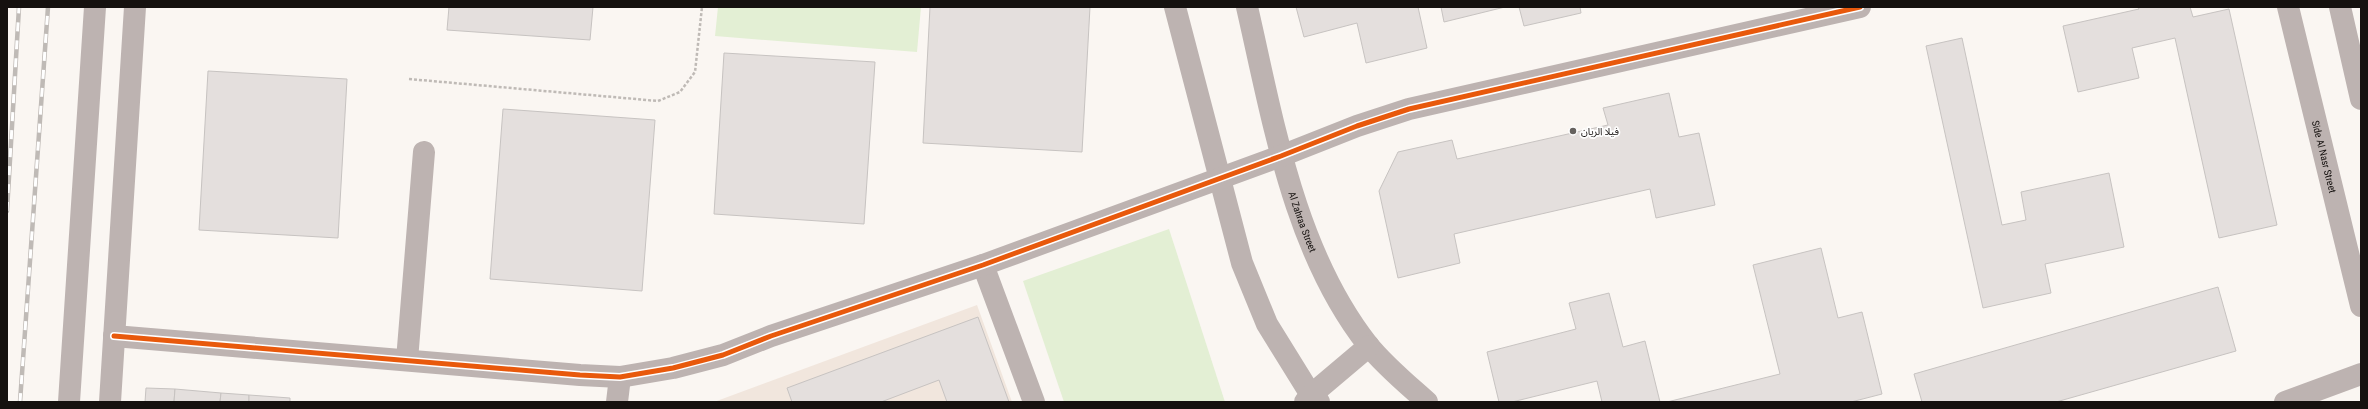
<svg xmlns="http://www.w3.org/2000/svg" width="2368" height="409" font-family="'Roboto Condensed','Noto Sans Arabic',sans-serif">
  <style>
    .built { fill: #f1e6dd }
    .green { fill: #e3efd4 }
    .building { fill: #e4dfdd; stroke: #c7c3c1 }
    .lines { fill: none; stroke-linecap: round; stroke-linejoin: round }
    .path { stroke: #bfbab6; stroke-width: 2.5; stroke-dasharray: 3 2; stroke-linecap: butt }
    .minor { stroke: #bdb3b1; stroke-width: 22 }
    .rail-casing { stroke: #bfbab6; stroke-width: 4.5 }
    .rail { stroke: #fff; stroke-width: 3; stroke-dasharray: 9; stroke-linecap: butt }
    .cycleway-casing { stroke: #fff; stroke-width: 8 }
    .cycleway { stroke: #e8590c; stroke-width: 5 }
    .poi-dot { fill: #65615e; stroke: #fff; stroke-width: 1.5 }
    .labels { text-anchor: middle; stroke-width: 3.5; stroke-linejoin: round; paint-order: stroke }
    .poi-label { font-size: 10px; fill: #15110f; stroke: #fff; text-anchor: start }
    .street-label { font-size: 10px; fill: #15110f; stroke: #fff }
  </style>
  <rect width="100%" height="100%" fill="#faf6f2"/>
  <polygon class="built" points="977,305 1012,402 714,402"/>
  <g class="green">
    <polygon points="718,7 921,7 917,52 715,36"/>
    <polygon points="1169,229 1225,402 1064,402 1023,281"/>
  </g>
  <g class="building">
    <polygon points="449,7 593,7 590,40 447,30"/>
    <polygon points="930,7 1090,7 1082,152 923,143"/>
    <polygon points="1296,7 1418,7 1427,48 1366,63 1357,23 1304,37"/>
    <polygon points="1441,7 1505,7 1444,22"/>
    <polygon points="1519,7 1580,7 1581,13 1524,26"/>
    <polygon points="2138,7 2190,7 2193,17 2229,9 2277,225 2219,238 2175,38 2132,48 2139,78 2078,92 2063,26 2139,9"/>
    <polygon points="1962,38 2002,225 2026,220 2021,192 2109,173 2124,247 2045,264 2051,293 1983,308 1926,46"/>
    <polygon points="724,53 875,62 864,224 714,214"/>
    <polygon points="208,71 347,79 338,238 199,230"/>
    <polygon points="1669,93 1679,137 1699,133 1715,205 1656,218 1650,189 1454,234 1460,263 1398,278 1379,191 1398,152 1452,140 1457,159 1608,125 1603,108"/>
    <polygon points="503,109 655,120 642,291 490,279"/>
    <polygon points="1821,248 1838,318 1862,312 1882,394 1851,402 1667,402 1780,374 1753,265"/>
    <polygon points="2218,287 2236,351 2056,402 1922,402 1914,374"/>
    <polygon points="1609,293 1623,347 1645,341 1660,402 1602,402 1597,381 1512,402 1499,402 1487,352 1576,329 1569,303"/>
    <polygon points="978,317 1009,402 947,402 939,380 881,402 792,402 787,388"/>
    <polygon points="146,388 175,389 174,402 145,402"/>
    <polygon points="175,389 221,393 220,402 174,402"/>
    <polygon points="221,393 249,395 249,402 220,402"/>
    <polygon points="249,395 290,398 290,402 249,402"/>
  </g>
  <g class="lines">
    <polyline class="path" points="409,79 658,101 680,92 695,72 702,7"/>
    <g class="minor">
      <polyline points="1175,7 1242,263 1267,324 1311,395 1319,402"/>
      <path id="s1" d="M1247 7C1273 120 1294 251 1368 345 1385 366 1407 384 1427 402"/>
      <path id="s2" d="M2288 7 2361 306"/>
      <polyline points="2340,7 2361,99"/>
      <polyline points="983,265 1034,402"/>
      <polyline points="114,336 580,375 620,377 673,368 723,355 771,336 983,265 1281,156 1357,126 1409,109 1860,7"/>
      <polyline points="407,360 424,152"/>
      <polyline points="69,402 95,7"/>
      <polyline points="110,402 135,7"/>
      <polyline points="617,402 620,377"/>
      <polyline points="1305,402 1311,395 1369,346"/>
      <polyline points="2285,402 2361,374"/>
    </g>
    <defs>
      <g id="rail">
        <polyline points="7,211 19,7"/>
        <polyline points="20,402 48,7"/>
      </g>
    </defs>
    <use href="#rail" class="rail-casing"/>
    <use href="#rail" class="rail"/>
    <defs>
      <polyline id="cycleway" points="114,336 580,375 620,377 673,368 723,355 771,336 983,265 1281,156 1357,126 1409,109 1860,7"/>
    </defs>
    <use href="#cycleway" class="cycleway-casing"/>
    <use href="#cycleway" class="cycleway"/>
  </g>
  <circle class="poi-dot" cx="1573" cy="131" r="4"/>
  <g class="labels">
    <g class="poi-label">
      <text x="1581" y="135">فيلا الريان</text>
    </g>
    <g class="street-label">
      <text dy="4" stroke="none"><textPath href="#s2" startOffset="154">Side Al Nasr Street</textPath></text>
      <text dy="4" stroke="none"><textPath href="#s1" startOffset="222">Al Zahraa Street</textPath></text>
    </g>
  </g>
  <rect width="2368" height="409" fill="none" stroke="#15110f" stroke-width="16"/>
</svg>
